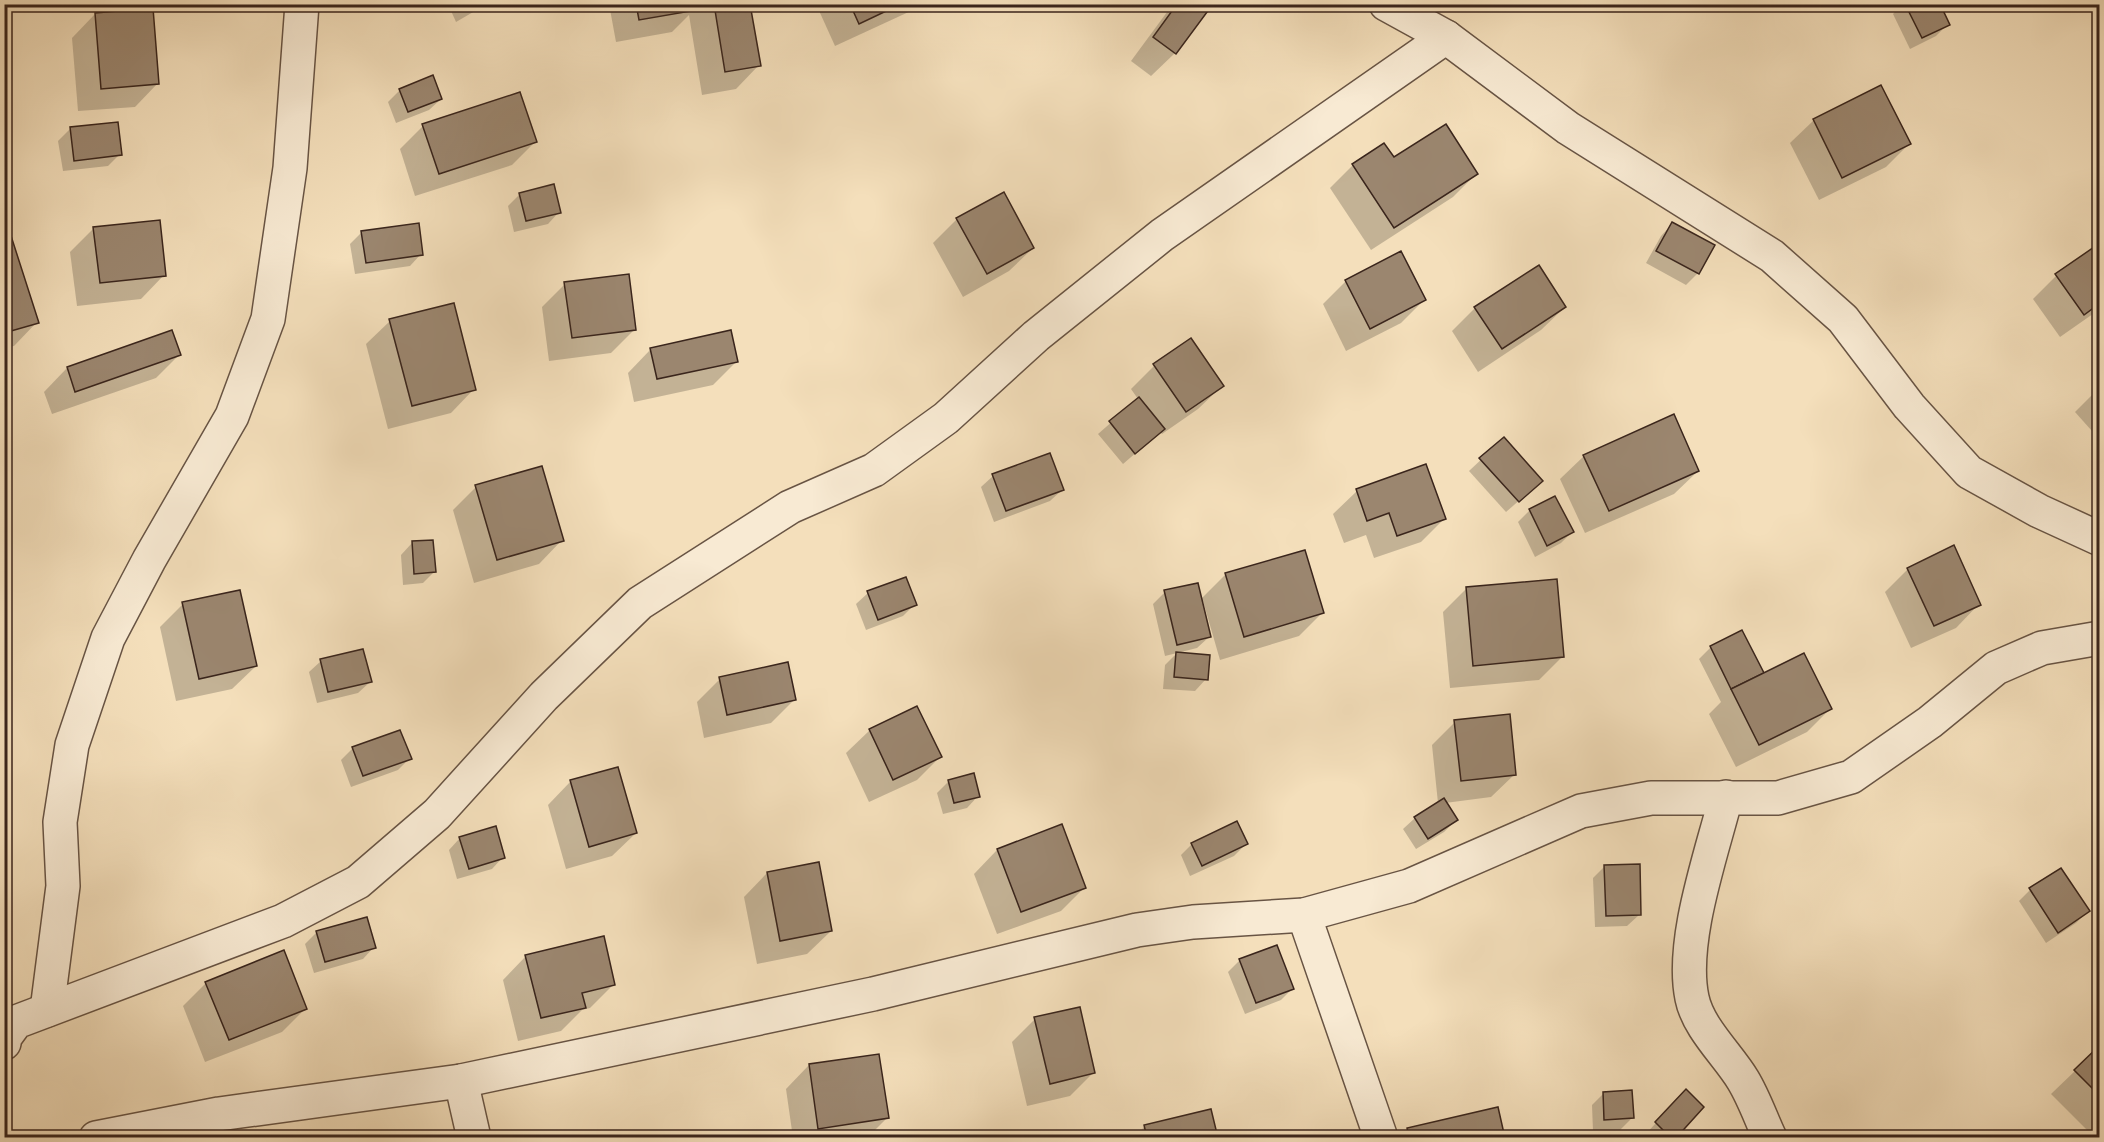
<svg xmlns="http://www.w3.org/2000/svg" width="2104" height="1142" font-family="'IM FELL Double Pica',serif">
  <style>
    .shadow { fill: #0003 }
    .building { fill: #9b866f; stroke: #3a251c; stroke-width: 1.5 }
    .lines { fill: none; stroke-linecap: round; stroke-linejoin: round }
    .minor-casing { stroke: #685444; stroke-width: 36 }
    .minor { stroke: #f8ead3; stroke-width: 33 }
  </style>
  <rect width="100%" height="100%" fill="#f4dfbb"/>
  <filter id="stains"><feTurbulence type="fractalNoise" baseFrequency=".00333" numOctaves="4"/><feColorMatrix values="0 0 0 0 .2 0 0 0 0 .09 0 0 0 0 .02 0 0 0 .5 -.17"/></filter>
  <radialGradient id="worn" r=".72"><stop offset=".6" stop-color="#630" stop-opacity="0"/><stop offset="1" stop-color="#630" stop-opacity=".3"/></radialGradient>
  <g class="shadow">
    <polygon points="448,4 487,4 456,22"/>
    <polygon points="609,4 749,4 759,65 736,89 702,95 689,15 672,32 616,42"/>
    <polygon points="816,4 926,4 835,46"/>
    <polygon points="1173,4 1211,4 1175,53 1151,76 1131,61"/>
    <polygon points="1902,4 1938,4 1948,24 1936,36 1910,49 1893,14"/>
    <polygon points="95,14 158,83 135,107 78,111 72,38"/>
    <polygon points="400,90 441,99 429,110 396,123 388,102"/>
    <polygon points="1814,120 1909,144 1886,167 1819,200 1790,143"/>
    <polygon points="117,123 120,154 108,166 63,171 58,141 70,129"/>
    <polygon points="423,126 535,142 512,165 415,196 400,149"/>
    <polygon points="1394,159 1476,174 1453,197 1371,250 1330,188 1353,165"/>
    <polygon points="520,194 559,212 548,224 514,232 508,206"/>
    <polygon points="1003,194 1033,248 1009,271 963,297 933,243 957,219"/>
    <polygon points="4,219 37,322 14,346 4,348"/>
    <polygon points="1672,224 1698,273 1686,285 1646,263 1661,236"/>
    <polygon points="94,228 164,275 141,299 77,306 70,252"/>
    <polygon points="362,232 421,254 410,266 355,274 350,244"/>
    <polygon points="2100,245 2100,309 2060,337 2033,299 2056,276"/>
    <polygon points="1346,281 1425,299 1401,323 1346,351 1323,304"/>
    <polygon points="565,284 634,330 611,353 549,361 542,307"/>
    <polygon points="1565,307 1541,330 1478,372 1452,331 1475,308"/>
    <polygon points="390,321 474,389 451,413 388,429 366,344"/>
    <polygon points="1190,340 1222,386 1198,409 1162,434 1160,432 1123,464 1098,434 1138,399 1131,389 1154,366"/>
    <polygon points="651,349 736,362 713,385 634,402 628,373"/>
    <polygon points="179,355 156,378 52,414 44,392 67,368"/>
    <polygon points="2100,387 2100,440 2075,412"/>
    <polygon points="1503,439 1529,492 1506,512 1469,471"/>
    <polygon points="1584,456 1698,471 1674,494 1585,533 1560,479"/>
    <polygon points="993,476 1062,490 1050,501 994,522 981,487"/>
    <polygon points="476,487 562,540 539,564 474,583 453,510"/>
    <polygon points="1357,491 1444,519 1421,542 1374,558 1366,535 1344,543 1333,514"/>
    <polygon points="1554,498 1572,532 1561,543 1535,557 1518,522 1530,510"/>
    <polygon points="412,543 434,572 423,583 403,585 401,555"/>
    <polygon points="1908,569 1979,604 1956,628 1911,648 1885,592"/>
    <polygon points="1226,574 1322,613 1299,636 1220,660 1203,601 1201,602 1209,637 1197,648 1165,656 1153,604 1165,592 1200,600"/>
    <polygon points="1466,589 1563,656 1539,680 1450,688 1443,612"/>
    <polygon points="868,593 915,604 903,616 866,630 856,604"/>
    <polygon points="183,604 256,666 232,689 176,701 160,627"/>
    <polygon points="1711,647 1830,709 1807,732 1736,767 1709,714 1721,702 1699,659"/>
    <polygon points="1177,653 1206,679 1195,691 1163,689 1165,665"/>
    <polygon points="321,661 370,682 358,693 317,703 309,672"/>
    <polygon points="720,679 794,700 771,723 704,738 697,702"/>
    <polygon points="1455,722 1515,774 1491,797 1445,803 1456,820 1444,832 1416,849 1403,829 1415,818 1438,803 1432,745"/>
    <polygon points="870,730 940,757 917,780 869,802 846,753"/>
    <polygon points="353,748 410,758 398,770 351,787 341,760"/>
    <polygon points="571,781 636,833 612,856 566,869 548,805"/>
    <polygon points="949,781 978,796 967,808 943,814 937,793"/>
    <polygon points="1061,826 1084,888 1061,911 997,934 974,874 997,850"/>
    <polygon points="460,838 503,857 492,869 457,879 449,850"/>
    <polygon points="1192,844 1246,844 1234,856 1190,876 1181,855"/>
    <polygon points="1605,866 1639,915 1627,926 1595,927 1593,878"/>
    <polygon points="767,873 831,931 807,954 757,964 744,897"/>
    <polygon points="2030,890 2088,911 2076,923 2046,943 2019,901"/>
    <polygon points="317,932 374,947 363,959 314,973 305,944"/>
    <polygon points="526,956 614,984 590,1008 582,1010 561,1031 518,1041 503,980"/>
    <polygon points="1240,960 1293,988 1281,1000 1245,1014 1228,972"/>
    <polygon points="206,983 306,1008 282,1032 205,1062 183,1006"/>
    <polygon points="1035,1019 1093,1073 1070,1096 1027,1106 1012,1042"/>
    <polygon points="2100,1047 2100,1123 2090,1133 2051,1094"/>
    <polygon points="809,1065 887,1118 867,1138 793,1138 786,1089"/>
    <polygon points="1604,1093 1632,1118 1620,1130 1593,1131 1592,1105"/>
    <polygon points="1674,1103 1674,1138 1647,1138 1645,1135"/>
    <polygon points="1145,1126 1216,1138 1134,1138"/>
    <polygon points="1408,1129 1503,1138 1400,1138"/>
  </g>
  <g class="building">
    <polygon points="465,4 481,4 468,11"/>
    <polygon points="636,4 696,4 697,10 639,20"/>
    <polygon points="714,4 750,4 761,66 725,72"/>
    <polygon points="850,4 901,4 859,24"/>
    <polygon points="1177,4 1213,4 1176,54 1153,37"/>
    <polygon points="1905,4 1940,4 1950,25 1922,38"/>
    <polygon points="153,8 159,84 101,89 95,13"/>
    <polygon points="433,75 442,99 408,112 399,89"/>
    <polygon points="1881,85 1911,144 1842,178 1813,119"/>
    <polygon points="520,92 537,142 439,174 422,124"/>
    <polygon points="118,122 122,155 74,161 70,127"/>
    <polygon points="1446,124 1478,174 1394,228 1352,164 1384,143 1394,157"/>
    <polygon points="554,184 561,213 526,221 519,193"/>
    <polygon points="1004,192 1034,248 987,274 956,218"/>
    <polygon points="4,214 39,323 4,333"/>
    <polygon points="160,220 166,276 100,283 93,227"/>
    <polygon points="1672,222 1715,245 1699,274 1656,251"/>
    <polygon points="419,223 423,255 366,263 361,231"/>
    <polygon points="2100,243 2100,303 2084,315 2055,274"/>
    <polygon points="1401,251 1426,300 1370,329 1345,280"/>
    <polygon points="1539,265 1566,307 1502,349 1474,307"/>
    <polygon points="629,274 636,330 572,338 564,282"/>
    <polygon points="454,303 476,390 412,406 389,319"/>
    <polygon points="172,330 181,355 75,392 67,367"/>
    <polygon points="731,330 738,362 657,379 650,348"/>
    <polygon points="1191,338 1224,386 1186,412 1153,364"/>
    <polygon points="1139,397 1165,429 1135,454 1109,421"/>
    <polygon points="1674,414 1699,471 1609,511 1583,455"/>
    <polygon points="1504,437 1543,481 1519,502 1479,458"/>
    <polygon points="1050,453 1064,490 1006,511 992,474"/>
    <polygon points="1426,464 1446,519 1397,536 1389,513 1367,521 1356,489"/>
    <polygon points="542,466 564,541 497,560 475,485"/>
    <polygon points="1555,496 1574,532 1547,546 1529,509"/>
    <polygon points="433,540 436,572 414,574 412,541"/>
    <polygon points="1954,545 1981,605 1934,626 1907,568"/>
    <polygon points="1305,550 1324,613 1244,637 1225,573"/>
    <polygon points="906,577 917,605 878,620 867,591"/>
    <polygon points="1557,579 1564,657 1473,666 1466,587"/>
    <polygon points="1198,583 1211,637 1177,645 1164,590"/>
    <polygon points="240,590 257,666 199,679 182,602"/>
    <polygon points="1742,630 1764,673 1731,689 1710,646"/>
    <polygon points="363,649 372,682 328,692 320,659"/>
    <polygon points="1176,652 1210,655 1208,680 1174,677"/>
    <polygon points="1804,653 1832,709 1759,745 1731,689"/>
    <polygon points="788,662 796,700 727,715 719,677"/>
    <polygon points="917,706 942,757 893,780 869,729"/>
    <polygon points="1510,714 1516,775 1461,781 1454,720"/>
    <polygon points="400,730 412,759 363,776 352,747"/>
    <polygon points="618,767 637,833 589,847 570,780"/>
    <polygon points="974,773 980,797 954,803 948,780"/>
    <polygon points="1444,798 1458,820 1428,839 1414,817"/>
    <polygon points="1237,821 1248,844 1202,866 1191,843"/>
    <polygon points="1062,824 1086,888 1021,912 997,849"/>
    <polygon points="496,826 505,858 469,869 459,837"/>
    <polygon points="819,862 832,931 780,941 767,872"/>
    <polygon points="1640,864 1641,915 1606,916 1604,865"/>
    <polygon points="2061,868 2090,911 2058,933 2029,888"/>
    <polygon points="367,917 376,948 325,962 316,931"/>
    <polygon points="604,936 615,985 582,993 586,1008 541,1018 525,955"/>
    <polygon points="1277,945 1294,989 1256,1003 1239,959"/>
    <polygon points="284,950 307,1009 229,1040 205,982"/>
    <polygon points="1080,1007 1095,1073 1050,1084 1034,1017"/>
    <polygon points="2100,1045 2100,1096 2074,1070"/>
    <polygon points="879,1054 889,1118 818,1129 809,1064"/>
    <polygon points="1686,1089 1704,1107 1676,1138 1671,1138 1655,1122"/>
    <polygon points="1632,1090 1634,1118 1604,1120 1603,1092"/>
    <polygon points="1498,1107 1505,1138 1409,1138 1407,1128"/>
    <polygon points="1211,1109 1218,1138 1147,1138 1144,1125"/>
  </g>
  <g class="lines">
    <defs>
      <g id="minor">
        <polyline points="1386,4 1446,37 1568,128 1772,256 1843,319 1909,406 1969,472 2039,511 2100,539"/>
        <path d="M1726 797C1712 853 1680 941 1692 998 1698 1028 1728 1055 1743 1080 1754 1098 1761 1119 1770 1138"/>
        <polyline points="1304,915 1381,1138"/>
        <polyline points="47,1010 63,886 60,822 72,745 108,638 149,560 232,416 268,319 290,168 302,4"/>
        <polyline points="4,1043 5,1037 16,1022 283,921 358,882 437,814 544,696 640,603 790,507 874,470 946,418 1036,336 1162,235 1446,37"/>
        <polyline points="461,1081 474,1138"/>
        <polyline points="96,1138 219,1114 461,1081 873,994 1137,930 1193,922 1304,915 1409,886 1581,811 1651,798 1778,798 1851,777 1930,722 1996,668 2042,648 2100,638"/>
      </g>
    </defs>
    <use href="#minor" class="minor-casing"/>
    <use href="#minor" class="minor"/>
  </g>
  <rect width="2104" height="1142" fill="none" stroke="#f4dfbb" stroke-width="24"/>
  <rect x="6" y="6" width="2092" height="1130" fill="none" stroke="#3a251c" stroke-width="3"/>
  <rect x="12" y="12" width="2080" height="1118" fill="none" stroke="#3a251c" stroke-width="1.5"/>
  <rect width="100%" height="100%" filter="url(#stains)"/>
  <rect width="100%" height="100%" fill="url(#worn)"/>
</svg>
